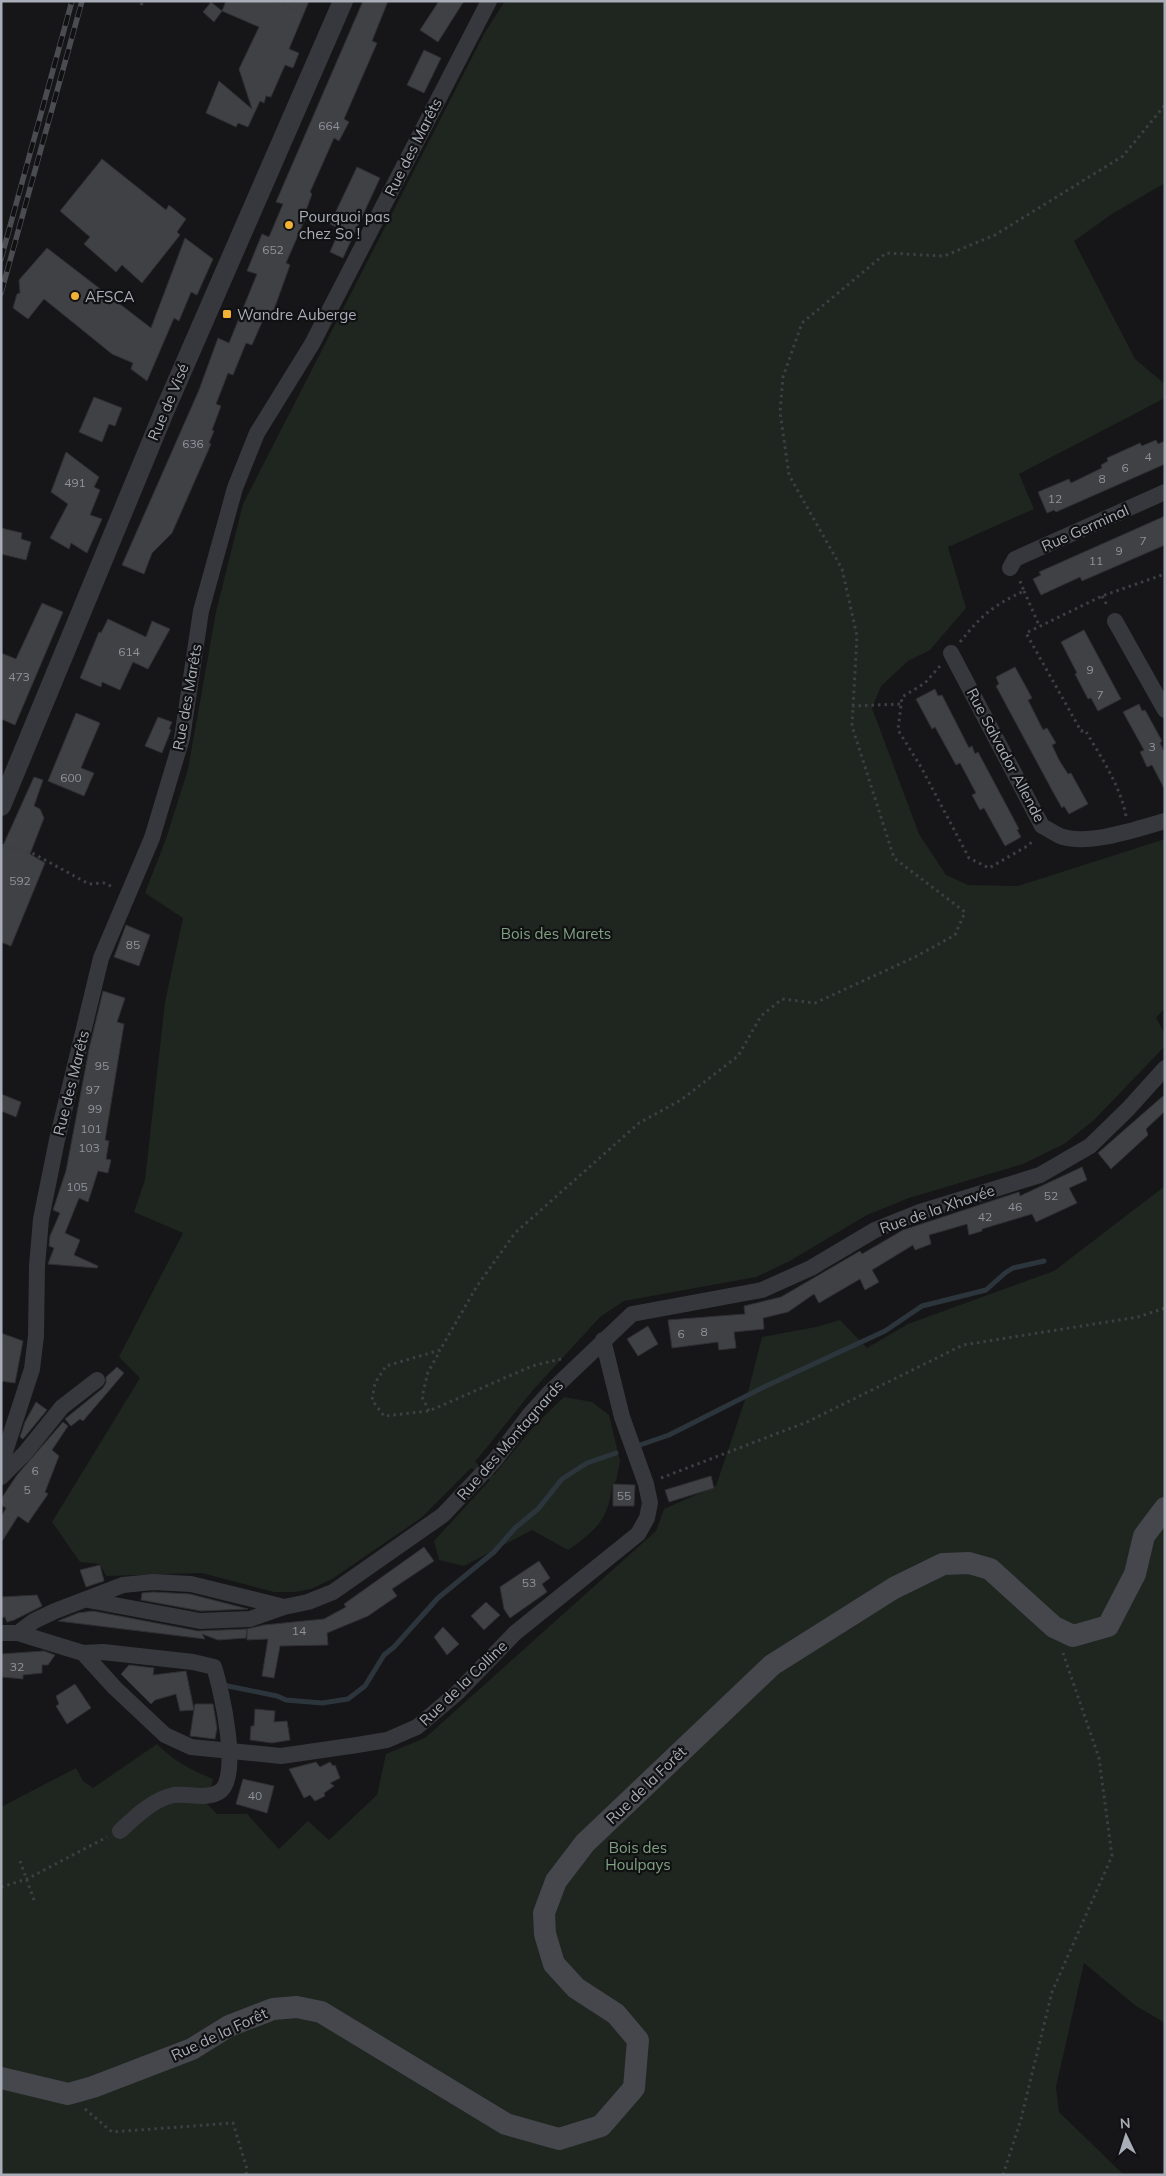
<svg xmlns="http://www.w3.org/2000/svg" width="1166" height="2176" viewBox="0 0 1166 2176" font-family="Mulish,sans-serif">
<rect width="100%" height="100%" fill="#161618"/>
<path fill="#1e261f" d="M505 1H1165V183L1112 214 1074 241 1135 359 1165 384V398L1019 474 1034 509 948 547 966 608 930 650 908 661 881 686 872 708 919 834 946 875 968 885 1018 886 1165 839V1008L1156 1018 1165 1034V1046L1094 1120 1064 1144 1023 1164 909 1198 867 1215 788 1262 756 1277 624 1301 600 1317 533 1390 475 1462 494 1475 535 1425 564 1397 592 1402 609 1415 620 1461 616 1481 612 1484C609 1520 596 1530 568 1550L532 1530 464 1566 439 1560 434 1541 490 1480 471 1468 421 1518 332 1579 311 1589 295 1592H274L202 1573 106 1576 100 1564 80 1562 52 1522 140 1378 119 1357 183 1233 134 1212 145 1180 165 1002 183 918 145 893 166 839 188 769 216 612 243 504 484 34Z
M1165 1186V2023L1136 2006 1084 1963 1056 2087 1059 2112 1124 2175H1V1807L76 1768 83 1781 93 1788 157 1744C174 1761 191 1770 213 1779L207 1804 217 1814H247L279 1849 308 1821 329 1840 377 1795 386 1754 425 1738 656 1531 664 1509 716 1486 749 1388 762 1337 816 1327 840 1320 867 1348 908 1324 1054 1271Z"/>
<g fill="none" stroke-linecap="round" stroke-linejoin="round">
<path stroke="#2c353c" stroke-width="5" d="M640 1445 669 1435 766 1386 885 1331 922 1306 986 1290 1005 1273 1013 1268 1044 1261
M223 1685 277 1696 286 1700 322 1703 348 1699 365 1686 384 1655 394 1647 438 1598 494 1552 515 1528 538 1509 562 1479 587 1463 616 1453"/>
</g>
<path fill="#404145" stroke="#303034" d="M226 1H309L289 49 299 53 293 68 285 65 271 97 266 96 264 103 260 101 248 127 238 123 236 127 206 113 219 81 252 109 239 69 259 27 222 11Z
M363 1H388L372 41 377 43 344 119 349 122 339 141 334 138 310 192 312 194 304 216 306 217 286 263 290 265 272 315 266 313 252 345 246 343 233 375 228 373 216 404 221 406 212 430 214 431 209 443 211 444 172 533 152 553 144 574 122 565 199 390 218 338 229 343 257 274 247 271 262 234 269 237 283 204 276 202Z
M439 1H464L438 42 420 30Z
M211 2 222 11 214 22 203 12Z
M424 50 441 58 424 93 407 85Z
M102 159 166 210 169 205 186 219 177 232 180 235 142 283 122 265 116 272 84 244 90 237 60 211Z
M357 167 380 178 343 258 330 252 340 229 330 224Z
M185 238 213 259 197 295 191 292 179 321 174 318 147 381 131 369 133 363 112 354 44 299 28 319 13 308 17 294 20 293 19 280 47 248 151 328Z
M94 397 122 408 115 426 109 424 102 442 79 432Z
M1156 440 1158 444 1165 441V464L1056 512 1054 510 1047 513 1038 492 1069 479 1071 483 1102 468 1101 465 1108 461 1107 458 1140 443 1142 446Z
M66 452 99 477 94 487 100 490 90 515 102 519 87 553 71 543 69 549 50 538 68 504 51 492Z
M1165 516V545L1082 581 1080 577 1041 595 1033 579 1041 575 1039 572Z
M1 528 22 533 21 539 31 542 26 560 1 554Z
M42 603 63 612 15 725 1 719V653L16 659Z
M108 619 146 637 152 621 170 629 148 669 133 662 120 690 102 682 101 687 80 678 99 632 101 633Z
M1084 630 1121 699 1098 711 1091 698 1088 699 1075 674 1077 673 1061 642Z
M1015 667 1032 698 1028 700 1043 730 1047 728 1056 743 1052 745 1059 760 1068 774 1071 773 1088 804 1069 814 1064 806 1062 808 1053 792 996 686 999 684 996 677Z
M935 689 938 696 942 695 969 748 972 746 975 754 978 752 1019 829 1017 830 1021 837 1005 846 984 808 980 810 972 795 976 793 960 763 956 765 935 727 932 729 916 699Z
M1139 704 1142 711 1145 710 1162 741 1160 743 1165 753V790L1152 765 1147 767 1140 752 1144 750 1123 712Z
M76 713 100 723 81 768 94 773 84 796 48 781Z
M158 717 172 722 169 729 171 730 162 753 145 746Z
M34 777 43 780 34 806 40 809 44 818 30 854 45 863 11 946 1 942V850Z
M126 925 150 935 139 966 114 957Z
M103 991 125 998 117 1022 124 1024 105 1140 109 1141 106 1159 111 1160 108 1173 98 1171 88 1202 79 1198 65 1233 80 1240 74 1255 98 1266 97 1268 48 1264 54 1248 49 1246 50 1236 60 1213 53 1210 66 1171 89 1049Z
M1 1094 21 1102 16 1117 1 1111Z
M1163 1096 1165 1098V1111L1146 1129 1148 1135 1111 1169 1098 1153Z
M1082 1167 1087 1180 1069 1188 1077 1203 1036 1222 1032 1214 982 1229V1231L969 1235 967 1224 929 1235 931 1244 915 1250 913 1245 872 1270 879 1282 865 1290 860 1279 819 1303 814 1294 788 1312 763 1318 764 1329 734 1332 736 1348 719 1350 718 1342 672 1348 668 1320 745 1314 744 1306 781 1297 860 1251 862 1254 903 1230 1019 1192 1020 1196Z
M648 1326 658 1344 638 1356 627 1339Z
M1 1333 23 1341 15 1383 1 1381Z
M117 1367 124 1373 83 1421 80 1419 71 1426 65 1419 103 1388 106 1383V1377Z
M36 1402 47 1410 23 1439 20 1437 25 1422Z
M63 1422 68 1426 52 1450 59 1456 45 1492 48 1494 28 1523 18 1516 1 1543V1517L6 1508 1 1505V1499L17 1475Z
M711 1476 714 1488 669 1502 665 1490Z
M613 1484 635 1485 634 1506H613Z
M424 1547 434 1561 392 1589 397 1596 368 1616 327 1633 328 1645 280 1646 274 1678 262 1676 268 1639 247 1640V1629L264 1625 324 1619 346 1607 344 1604Z
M539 1561 550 1578 542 1584 547 1592 510 1618 504 1609 500 1587Z
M100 1565 104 1581 86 1587 80 1570Z
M153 1592 190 1594 248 1609 201 1611 141 1600 142 1593Z
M37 1595 42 1606 14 1620 7 1622 5 1617 1 1618V1597Z
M486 1602 500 1615 484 1630 471 1616Z
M93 1611 198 1631 247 1629 246 1638 218 1640 202 1634 205 1639 58 1621 78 1613Z
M443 1627 459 1644 447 1655 434 1637Z
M44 1651 55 1655 48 1665H42V1673L23 1675V1679L2 1677 1 1654Z
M129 1665 154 1668 153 1675 186 1671 194 1710 195 1704H213L217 1728 215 1739 190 1736 194 1710 180 1711 176 1694 155 1700 151 1704 121 1674Z
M75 1684 91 1708 67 1724 56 1706 59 1704 56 1696Z
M255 1709 275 1711 274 1722 287 1721 290 1740 272 1743 250 1740 251 1726H254Z
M316 1762 320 1767 330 1762 333 1766 335 1765 340 1778 330 1783 334 1786 324 1793 325 1796 315 1801 310 1795 304 1798 289 1769Z
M243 1779 274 1786 267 1813 236 1804Z"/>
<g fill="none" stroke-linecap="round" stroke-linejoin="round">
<path stroke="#3d3f44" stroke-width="3" stroke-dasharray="2.5 4" stroke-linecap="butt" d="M277 1 303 14
M141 5 143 1
M1024 591 1039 625
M1102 596 1108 607
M960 642C982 615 992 606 1024 591L1020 581
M940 666 925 683 902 697 898 730 921 767 969 858 989 868 1029 845 1034 839
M852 706 901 704
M1126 816C1120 785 1101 757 1085 730L1081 731 1026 633 1102 596 1165 574
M1 845 34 854 89 884 104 883 113 887
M561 1359 532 1366 429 1411 384 1416 372 1400 375 1383 386 1366 440 1350 477 1286 515 1233 639 1123 681 1100 738 1056 761 1016 782 999 815 1003 915 957 955 935 965 912 894 858 852 726 857 636 842 569 789 475 780 412 783 377 802 323 886 253 944 256 995 235 1123 156 1165 105
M429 1411 422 1397 428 1372 440 1351
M661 1478 807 1422 963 1345 1138 1317 1165 1308
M20 1861 34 1900
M1 1887 27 1879 107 1837
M85 2109 112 2132 233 2123 247 2169 246 2175
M1003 2175 1021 2119 1052 1992 1112 1856 1099 1758 1063 1653"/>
<path stroke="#37383d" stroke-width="16" d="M1010 568 1015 559 1165 492
M1115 621 1165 710
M951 653 1042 826C1049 829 1056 835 1063 837 1091 845 1137 829 1165 821
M1 1464 32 1369 36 1336 37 1266 41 1219 57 1140 101 958 152 838 182 738 201 611 235 488 257 433 312 344 489 1
M1 1477 25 1453 62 1407 97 1380
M88 1600 200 1621 250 1619 284 1607
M1 1633H18L83 1653 115 1688 165 1735 191 1747 281 1756 357 1745 387 1740 417 1727 457 1693 515 1633 638 1534 647 1518 650 1503 646 1484 622 1417 603 1340
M18 1633 34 1621 55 1611 123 1585 153 1582 191 1584 284 1607 308 1602 333 1592 443 1515 495 1460 530 1414 549 1393 632 1314 762 1290 811 1268 875 1230 920 1212 1040 1175 1090 1146 1128 1109 1165 1068
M83 1653 103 1652 193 1662 214 1667C221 1688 242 1779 219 1792 206 1800 188 1793 174 1795 153 1799 135 1817 120 1831"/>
<path stroke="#37383d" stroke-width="20" d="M1 806 164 412 343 1"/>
<path stroke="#45474d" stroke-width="22" d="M1 2078 68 2094 93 2087 192 2049 229 2026 273 2009 297 2007 321 2012 506 2124 559 2139 601 2126 634 2088 638 2040 616 2014 576 1988 554 1964 545 1934 544 1913 556 1881 585 1843 772 1665 894 1588 943 1564 969 1563 990 1569 1054 1627 1073 1636 1108 1626 1135 1574 1144 1536 1165 1508"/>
<defs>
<path id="rail" d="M1 259 72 1
M1 293 82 1"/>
</defs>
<use href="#rail" stroke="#4a4c52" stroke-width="5.5"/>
<use href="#rail" stroke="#111113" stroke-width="4" stroke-dasharray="11" stroke-linecap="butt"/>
</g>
<g fill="#f2b134" stroke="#111113" stroke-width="2">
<circle cx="289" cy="225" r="5"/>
<circle cx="75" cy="296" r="5"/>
<rect x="222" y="309" width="10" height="10" rx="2.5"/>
</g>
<g text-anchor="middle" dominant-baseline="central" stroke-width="4.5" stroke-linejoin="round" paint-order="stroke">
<g font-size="12" fill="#8e929b">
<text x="329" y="125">664</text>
<text x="273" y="249">652</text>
<text x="193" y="443">636</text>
<text x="1148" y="456">4</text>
<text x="1125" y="467">6</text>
<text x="1102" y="478">8</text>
<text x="75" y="482">491</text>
<text x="1055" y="498">12</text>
<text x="1143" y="540">7</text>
<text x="1119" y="550">9</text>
<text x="1096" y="560">11</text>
<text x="129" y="651">614</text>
<text x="1090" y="669">9</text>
<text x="19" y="676">473</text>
<text x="1100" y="694">7</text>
<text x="1152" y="746">3</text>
<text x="71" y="777">600</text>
<text x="20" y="880">592</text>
<text x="133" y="944">85</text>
<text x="102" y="1065">95</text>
<text x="93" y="1089">97</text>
<text x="95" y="1108">99</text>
<text x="91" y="1128">101</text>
<text x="89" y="1147">103</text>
<text x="77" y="1186">105</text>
<text x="1051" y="1195">52</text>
<text x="1015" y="1206">46</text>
<text x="985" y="1216">42</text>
<text x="704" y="1331">8</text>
<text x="681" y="1333">6</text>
<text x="35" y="1470">6</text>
<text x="27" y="1489">5</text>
<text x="624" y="1495">55</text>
<text x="529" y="1582">53</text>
<text x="299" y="1630">14</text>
<text x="17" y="1666">32</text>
<text x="255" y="1795">40</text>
</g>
<g font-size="15" fill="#a8adb8" stroke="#111113">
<text transform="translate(413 147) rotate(-63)">Rue des Marêts</text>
<text transform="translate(168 402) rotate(-67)">Rue de Visé</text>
<text transform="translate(1085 528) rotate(-24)">Rue Germinal</text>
<text transform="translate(187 697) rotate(-80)">Rue des Marêts</text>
<text transform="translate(1006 755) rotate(62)">Rue Salvador Allende</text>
<text transform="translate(71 1083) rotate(-76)">Rue des Marêts</text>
<text transform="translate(937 1209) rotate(-19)">Rue de la Xhavée</text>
<text transform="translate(510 1440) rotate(-49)">Rue des Montagnards</text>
<text transform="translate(463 1683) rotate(-44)">Rue de la Colline</text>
<text transform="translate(646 1785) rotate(-44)">Rue de la Forêt</text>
<text transform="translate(219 2034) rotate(-25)">Rue de la Forêt</text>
</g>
<g font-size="15" fill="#a8adb8" stroke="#111113" text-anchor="start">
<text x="299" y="216">Pourquoi pas<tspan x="299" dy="17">chez So !</tspan></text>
<text x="85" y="296">AFSCA</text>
<text x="237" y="314">Wandre Auberge</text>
</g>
<g font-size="15" fill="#7fa381" stroke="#111113">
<text x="556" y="933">Bois des Marets</text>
<text x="638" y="1847">Bois des<tspan x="638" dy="17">Houlpays</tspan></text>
</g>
</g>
<rect width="1166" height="2176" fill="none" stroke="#a8adb8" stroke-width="5"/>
<g transform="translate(1126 2136) rotate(356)" stroke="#111113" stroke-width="4" paint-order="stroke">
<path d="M0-4L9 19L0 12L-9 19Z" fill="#a8adb8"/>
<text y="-8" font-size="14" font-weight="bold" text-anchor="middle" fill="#a8adb8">N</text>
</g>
</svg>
